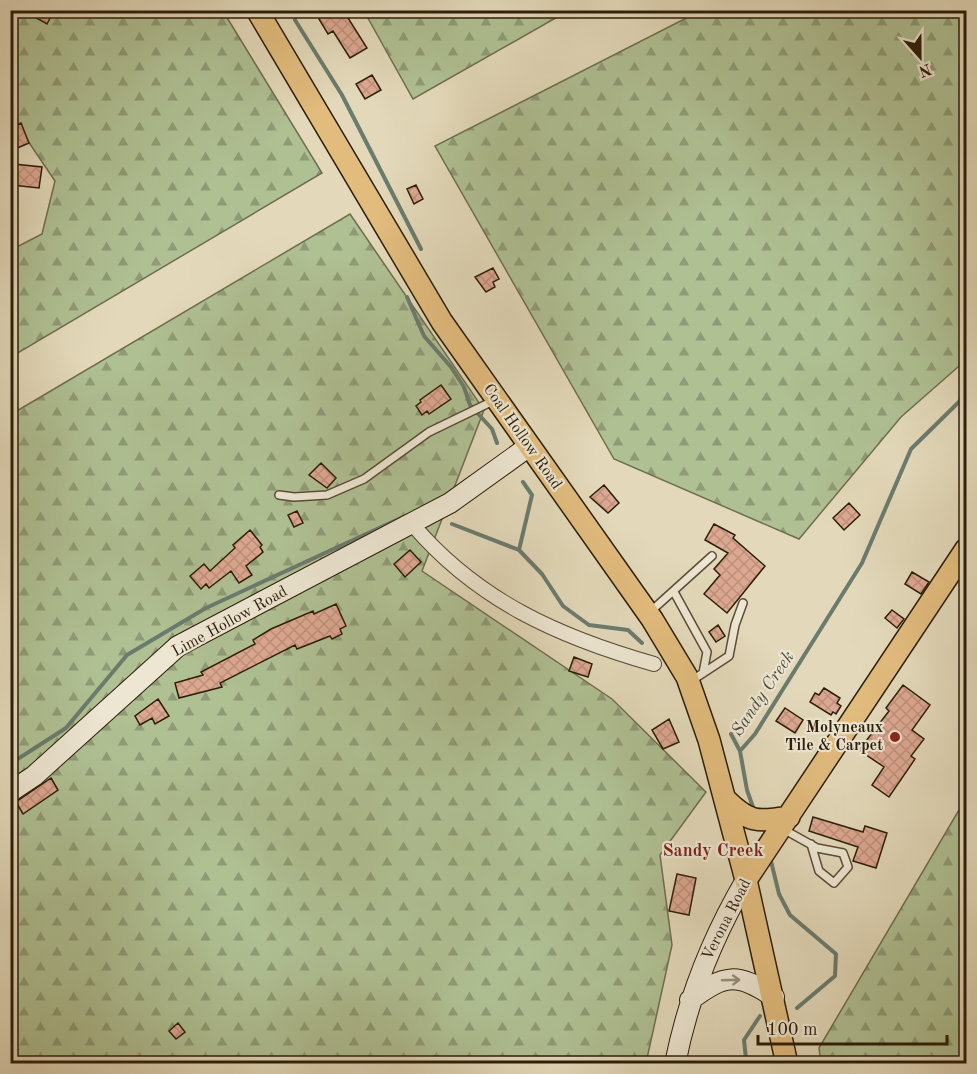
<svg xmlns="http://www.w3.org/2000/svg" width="977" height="1074" viewBox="0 0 977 1074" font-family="'Old Standard TT',serif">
<defs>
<pattern id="forest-firs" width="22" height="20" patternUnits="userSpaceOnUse" patternTransform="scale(1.5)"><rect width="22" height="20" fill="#afc093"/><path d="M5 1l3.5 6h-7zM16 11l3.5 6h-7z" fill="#8f9b76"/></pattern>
<pattern id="building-cross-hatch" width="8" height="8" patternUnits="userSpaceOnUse" patternTransform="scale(1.5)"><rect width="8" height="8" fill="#dda891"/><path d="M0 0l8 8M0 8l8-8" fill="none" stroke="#be907c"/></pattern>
</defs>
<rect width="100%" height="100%" fill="#e3d9ba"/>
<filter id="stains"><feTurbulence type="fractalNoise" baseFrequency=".00333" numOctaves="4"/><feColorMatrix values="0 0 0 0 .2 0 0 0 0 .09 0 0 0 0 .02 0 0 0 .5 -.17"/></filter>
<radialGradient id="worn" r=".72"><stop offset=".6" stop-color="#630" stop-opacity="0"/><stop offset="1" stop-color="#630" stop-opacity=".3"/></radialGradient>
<path fill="url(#forest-firs)" stroke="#6e6e4e" stroke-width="1.5" d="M702 10 966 11V360L901 417 799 539 614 459 435 146Z
M10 11H223L322 173 11 357V250L42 234 55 181 11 116Z
M364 11H568L413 99Z
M350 214 484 410 422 571 612 699 706 792 660 855 672 945 646 1063H11L10 415Z
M966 798V1063H821L819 1048Z"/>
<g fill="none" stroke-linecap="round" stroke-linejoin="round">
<path stroke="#6b7b6e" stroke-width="4" d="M294 10 295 20 342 95 421 249
M407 297 424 336 451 367 464 387 470 405 492 429 497 443
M452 524 519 550 542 574 563 606 589 625 628 630 642 643
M519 550 532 495 523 482
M731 734 740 751
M10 764 66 728 127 655 206 608 403 517
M754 810 747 790 740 751 755 734 862 563 911 449 966 395
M770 857 779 894 790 915 836 954 835 976 797 1008
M749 1064 746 1059 744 1040 760 1016"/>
</g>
<path fill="url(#building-cross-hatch)" stroke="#2c1d09" stroke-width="1.5" d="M22 10H54L47 24Z
M327 10H343L367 48 350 58 333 31 328 34 319 19Z
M372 75 381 90 365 99 356 84Z
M21 123 29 143 10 151V128Z
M14 164 42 167 39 188 12 185Z
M416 185 423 199 414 204 407 189Z
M493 268 499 279 493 282 495 287 486 292 475 277Z
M441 385 451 399 429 414 427 411 422 415 416 406 421 402 420 400Z
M321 463 336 478 327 488 309 475Z
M604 485 619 503 608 513 590 497Z
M849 503 860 515 844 530 833 518Z
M297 511 303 523 294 527 288 515Z
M714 524 735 535 733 538 765 566 727 613 704 594 720 575 714 569 728 553 705 540Z
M250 530 262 545 260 547 263 552 246 566 252 575 239 583 231 571 209 588 206 584 201 589 190 576 204 564 210 571 235 548 233 545Z
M410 550 421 562 405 577 394 564Z
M912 572 929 582 921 594 905 584Z
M336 604 346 626 340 629 342 634 332 639 330 636 297 649 295 645 220 683 222 687 179 698 175 683 203 675 201 672 255 644 253 640 271 629 313 611 314 614Z
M892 610 904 619 897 628 885 618Z
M718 625 725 636 716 642 709 632Z
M574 657 592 664 588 677 569 671Z
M903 685 930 705 912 730 924 739 911 756 915 759 889 797 872 785 884 767 859 750 889 711 886 708Z
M824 688 840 698 837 703 841 706 836 714 833 712 831 715 810 702 815 693 819 695Z
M158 699 169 716 155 724 152 718 140 725 135 716Z
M785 708 803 720 795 733 776 721Z
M669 719 679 742 663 749 652 730Z
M51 778 58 790 23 814 16 802Z
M813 817 863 832 865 826 887 833 876 868 853 861 858 847 809 831Z
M677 874 696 878 689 915 669 911Z
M178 1023 185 1032 176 1039 169 1031Z"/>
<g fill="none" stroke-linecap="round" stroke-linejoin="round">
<defs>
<path id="lane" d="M279 495 294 497 327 495 364 479 429 432 493 401
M674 592 707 652 703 673
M650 612 712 556
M691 681 729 656 735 625 743 603
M783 829 817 848 843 853 848 867 834 883 819 871 811 844"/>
<path id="street" d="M413 525C478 601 559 637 654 664"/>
<path id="secondary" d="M10 792 34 776 178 646 450 503 528 447
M690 1000C725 974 737 972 774 997
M675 1064C688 998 712 938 746 880"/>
<path id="primary" d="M257 10 442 322 652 619 687 677 709 740 746 880 787 1064
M725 799C749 823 757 822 789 817
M746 880 966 549"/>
</defs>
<use href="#lane" stroke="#5a4c35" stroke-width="10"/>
<use href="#street" stroke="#5a4c35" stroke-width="16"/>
<use href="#secondary" stroke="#2c1d09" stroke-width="22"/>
<use href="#primary" stroke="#2c1d09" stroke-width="24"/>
<use href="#lane" stroke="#ede6d2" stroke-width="7"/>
<use href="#street" stroke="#ede6d2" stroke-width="14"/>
<use href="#secondary" stroke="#ede6d2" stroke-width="20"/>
<use href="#primary" stroke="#e2bc7d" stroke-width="21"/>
</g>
<defs><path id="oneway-shaft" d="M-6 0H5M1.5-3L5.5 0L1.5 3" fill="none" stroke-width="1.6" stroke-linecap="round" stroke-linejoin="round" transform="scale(1.5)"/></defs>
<use stroke="#968c78" href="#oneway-shaft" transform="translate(731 980) rotate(-2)"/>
<circle fill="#8f2418" stroke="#ede6d2" stroke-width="2" cx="895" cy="737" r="6"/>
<g text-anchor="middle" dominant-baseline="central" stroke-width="4.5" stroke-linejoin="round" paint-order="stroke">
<g font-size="16" fill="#2c1d09" stroke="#ede6d2">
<text transform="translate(522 437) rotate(55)">Coal Hollow Road</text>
<text transform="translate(230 622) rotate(-29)">Lime Hollow Road</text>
<text transform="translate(727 920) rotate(-63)">Verona Road</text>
</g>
<g font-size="16" font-weight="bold" fill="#2c1d09" stroke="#ede6d2" text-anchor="end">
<text x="883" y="728">Molyneaux<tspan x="883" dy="18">Tile &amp; Carpet</tspan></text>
</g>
<g font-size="18" font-style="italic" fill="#4c4c3b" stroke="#ede6d2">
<text transform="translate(763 694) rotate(-56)">Sandy Creek</text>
</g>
<g font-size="18" font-weight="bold" fill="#7a1f14" stroke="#ede6d2">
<text x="713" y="851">Sandy Creek</text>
</g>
</g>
<rect width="977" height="1074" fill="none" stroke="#e3d9ba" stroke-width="36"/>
<rect x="12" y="12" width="953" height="1050" fill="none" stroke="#2c1d09" stroke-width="3"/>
<rect x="18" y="18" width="941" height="1038" fill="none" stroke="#2c1d09" stroke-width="1.5"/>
<g transform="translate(920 57) rotate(159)" stroke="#ede6d2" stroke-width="4.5" paint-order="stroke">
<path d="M0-4.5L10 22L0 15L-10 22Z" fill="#2c1d09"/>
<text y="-9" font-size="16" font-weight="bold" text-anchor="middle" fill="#2c1d09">N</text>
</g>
<path d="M758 1035v9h189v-9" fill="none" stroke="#2c1d09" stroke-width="3"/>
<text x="767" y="1035" font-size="18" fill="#2c1d09" stroke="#ede6d2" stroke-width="4.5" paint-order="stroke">100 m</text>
<rect width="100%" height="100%" filter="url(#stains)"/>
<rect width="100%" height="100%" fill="url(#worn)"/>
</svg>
